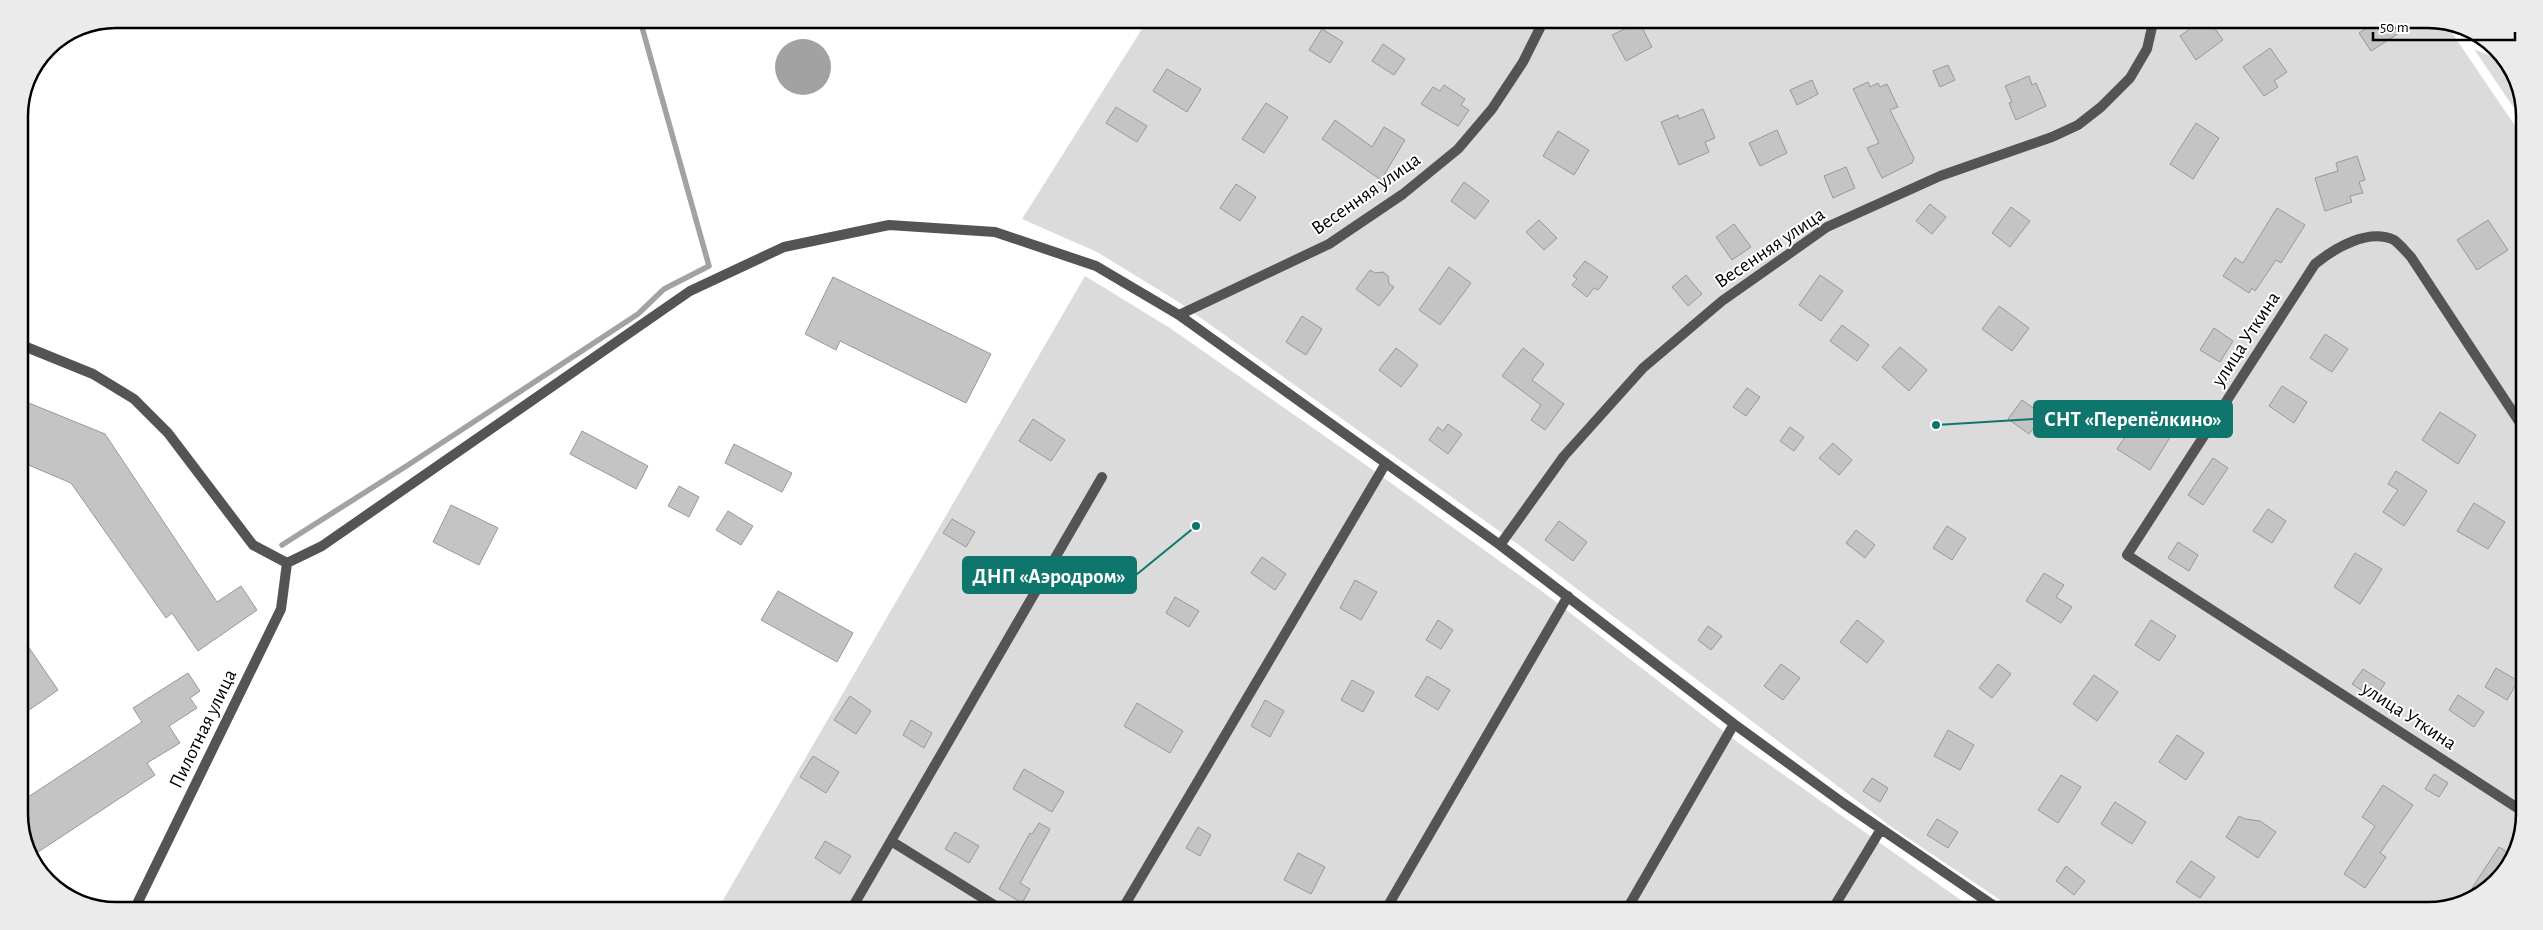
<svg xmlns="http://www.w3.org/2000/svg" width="2543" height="930" viewBox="0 0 2543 930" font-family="'Alegreya Sans',sans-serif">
<rect width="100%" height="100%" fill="#fff"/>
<path fill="#dbdbdb" d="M1147 21 2446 24 2524 139 2519 846 2482 895 2428 911 2015 910 1893 828 1523 548 1177 301 1097 252 1022 219Z
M2474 49 2507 63 2524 108V123Z
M1085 276 1170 328 1356 458 1547 595 1740 744 1975 910 719 907Z"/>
<path fill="#a2a2a2" d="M775 67a28 28 0 1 1 56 0a28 28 0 1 1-56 0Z"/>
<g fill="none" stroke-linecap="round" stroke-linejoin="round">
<path stroke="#a2a2a2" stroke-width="5.5" d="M282 545 408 465 638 314 664 289 709 266 640 20"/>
</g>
<path fill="#c4c4c4" stroke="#989898" d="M1639 22 1652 47 1626 61 1612 35Z
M2198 23H2211L2223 40 2196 60 2180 36Z
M2373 24H2413L2371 51 2359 33Z
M1322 29 1343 42 1330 63 1309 50Z
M1383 44 1405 59 1394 75 1372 61Z
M2270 48 2287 72 2274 81 2278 87 2264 96 2243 67Z
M1948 65 1955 80 1940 87 1933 71Z
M1167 69 1201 89 1187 112 1153 91Z
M2029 76 2032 85 2036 83 2046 106 2016 120 2009 103 2012 102 2005 86Z
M1812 80 1818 94 1797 105 1790 90Z
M1868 82 1870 87 1878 83 1880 87 1887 84 1898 107 1890 110 1914 158 1912 163 1882 178 1867 148 1879 143 1853 89Z
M1444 85 1465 99 1461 105 1469 110 1458 126 1421 104 1433 87 1440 91Z
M1266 103 1288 117 1264 153 1242 139Z
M1116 107 1147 126 1137 142 1106 123Z
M1703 109 1715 138 1705 142 1709 152 1679 165 1661 122 1678 115 1679 119Z
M1335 120 1372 147 1384 127 1405 140 1381 180 1322 139Z
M2196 123 2219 138 2193 179 2170 164Z
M1777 130 1787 153 1760 166 1749 143Z
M1558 131 1589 150 1574 175 1543 156Z
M2357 156 2365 180 2359 182 2363 193 2350 196 2352 202 2325 211 2315 178 2338 171 2336 163Z
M1846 167 1855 188 1833 198 1824 176Z
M1464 182 1489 201 1475 219 1451 201Z
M1236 184 1256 197 1240 221 1220 208Z
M1930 204 1946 217 1932 234 1916 221Z
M2011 207 2030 221 2010 247 1992 233Z
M2277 208 2305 225 2281 263 2276 260 2255 291 2252 288 2249 293 2223 276 2235 258 2243 263Z
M1539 220 1557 238 1544 250 1526 232Z
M2488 220 2508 250 2477 270 2457 240Z
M1734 224 1751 247 1732 260 1716 237Z
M1585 261 1608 277 1598 290 1594 288 1587 297 1572 285 1577 279 1573 276Z
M1449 267 1471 283 1440 325 1419 310Z
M1370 270 1375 273 1383 272 1388 276 1389 284 1394 287 1379 306 1356 289Z
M1686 275 1702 294 1688 306 1672 287Z
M1820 275 1843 291 1821 321 1799 305Z
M833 277 991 354 966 403 840 341 836 350 805 334Z
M1999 306 2029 328 2012 351 1982 329Z
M1302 316 1322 329 1306 355 1286 342Z
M1842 325 1869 345 1857 361 1830 341Z
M2214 328 2233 341 2220 362 2200 350Z
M2325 334 2348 349 2332 372 2310 358Z
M1900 347 1927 370 1909 391 1882 367Z
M1396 348 1418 365 1401 387 1379 370Z
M1523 348 1544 364 1532 380 1564 404 1545 430 1531 420 1541 405 1502 376Z
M2282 386 2307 402 2294 423 2269 406Z
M1747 388 1760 397 1746 416 1733 407Z
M19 399 105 434 217 602 241 586 257 610 198 651 172 613 166 618 71 483 19 461Z
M2022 400 2043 415 2029 434 2008 419Z
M2440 412 2476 435 2458 464 2422 440Z
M2140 414 2172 434 2150 470 2117 449Z
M1033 419 1065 440 1051 461 1019 441Z
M1448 424 1462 434 1448 454 1429 440 1438 427 1443 431Z
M1790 427 1804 437 1794 451 1780 441Z
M582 431 648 466 636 489 570 454Z
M1833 443 1852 460 1839 475 1819 458Z
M734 444 792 473 782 492 725 463Z
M2213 458 2228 468 2203 505 2188 495Z
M2396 471 2427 491 2404 526 2383 512 2398 490 2388 484Z
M679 486 699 497 689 517 668 506Z
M2474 503 2505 522 2488 549 2457 531Z
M451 505 498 528 479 565 433 542Z
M2268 509 2286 521 2272 543 2253 531Z
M728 511 753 526 741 545 716 530Z
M952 519 975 532 966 547 943 533Z
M1559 521 1587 542 1573 561 1545 540Z
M1947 526 1966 538 1952 560 1933 548Z
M1856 530 1875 545 1865 558 1846 543Z
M2178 542 2198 555 2189 571 2168 558Z
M2355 553 2382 569 2360 604 2334 587Z
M1262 557 1286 574 1275 590 1251 573Z
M2044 573 2064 585 2056 597 2072 607 2061 623 2026 601Z
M1355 580 1377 592 1361 620 1340 608Z
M778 591 853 633 837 662 761 620Z
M1175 597 1199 611 1189 627 1166 613Z
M1438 620 1453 630 1441 649 1426 640Z
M1857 620 1884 641 1867 663 1840 642Z
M2151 620 2176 636 2159 661 2135 645Z
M1708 626 1722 636 1711 650 1698 640Z
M19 633 58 690 19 717Z
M1781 664 1800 678 1783 700 1764 686Z
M1998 664 2011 674 1992 698 1979 688Z
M2496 668 2518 681 2507 700 2485 687Z
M2363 669 2385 683 2375 699 2352 684Z
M188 673 200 691 190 698 197 708 169 726 180 743 147 763 155 775 32 856 19 822V803L142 722 133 708Z
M2094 675 2118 692 2097 721 2073 704Z
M1427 676 1450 690 1438 710 1415 696Z
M1352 680 1374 692 1363 712 1341 700Z
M2458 695 2484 712 2474 727 2449 710Z
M850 696 871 711 856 734 834 720Z
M1265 700 1284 711 1270 737 1251 726Z
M1137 703 1183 731 1170 753 1124 726Z
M911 720 932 733 924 748 903 735Z
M1948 730 1974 745 1960 770 1934 756Z
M2177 735 2204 753 2186 780 2159 762Z
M813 756 839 772 826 793 800 777Z
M1024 769 1064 792 1052 812 1013 789Z
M2434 774 2448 783 2439 797 2425 789Z
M2061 775 2081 787 2058 823 2038 810Z
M1872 778 1888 788 1880 802 1863 791Z
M2383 785 2413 805 2380 853 2386 857 2365 888 2344 874 2375 826 2362 817Z
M2115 802 2146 822 2132 844 2101 824Z
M2239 816 2245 819 2260 821 2276 832 2258 858 2226 837Z
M1937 819 1958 832 1948 848 1927 835Z
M1039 823 1050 829 1020 883 1030 889 1022 903 999 889 1030 833 1032 834Z
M1198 827 1211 835 1200 856 1186 848Z
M955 832 979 846 969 863 945 849Z
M825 841 851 856 840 874 815 858Z
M2499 847 2512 855 2482 895 2472 888Z
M1298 853 1325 867 1311 894 1284 880Z
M2191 861 2215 877 2200 898 2176 882Z
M2066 866 2085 881 2074 895 2056 881Z"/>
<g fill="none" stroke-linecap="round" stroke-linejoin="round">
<path stroke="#545454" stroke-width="10" d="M1179 315 1329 244 1403 194 1458 149 1492 109 1523 62 1543 22
M19 344 93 374 134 399 168 433 253 545 287 563
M1500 545 1564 456 1643 368 1722 301 1827 227 1940 176 2052 137 2078 125 2101 107 2130 78 2147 49 2153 23
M287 563 322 546 690 291 784 247 889 225 995 232 1096 266 1179 315 1500 545 1734 724 1843 803 2000 910
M2519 809 2127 555 2315 264C2335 248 2368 228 2394 240 2400 244 2406 252 2411 257L2522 426
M891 841 999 908
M136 906 281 609 287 563
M852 908 1102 477
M1123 908 1386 463
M1386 909 1568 596
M1627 909 1734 724
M1832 910 1881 829"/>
</g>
<g text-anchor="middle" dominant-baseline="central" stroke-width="4" stroke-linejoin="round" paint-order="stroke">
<g font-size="20" fill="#000" stroke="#fff">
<text transform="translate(1366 194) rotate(-35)">Весенняя улица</text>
<text transform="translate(1770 248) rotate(-34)">Весенняя улица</text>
<text transform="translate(2246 339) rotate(-57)">улица Уткина</text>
<text transform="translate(2409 716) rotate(33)">улица Уткина</text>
<text transform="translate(203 729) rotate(-64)">Пилотная улица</text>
</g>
</g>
<path d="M0 0H2543V930H0ZM116 28H2428A88 88 0 0 1 2516 116V814A88 88 0 0 1 2428 902H116A88 88 0 0 1 28 814V116A88 88 0 0 1 116 28Z" fill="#ebebeb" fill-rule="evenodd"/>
<path fill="none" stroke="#000" stroke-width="2.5" d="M116 28H2428A88 88 0 0 1 2516 116V814A88 88 0 0 1 2428 902H116A88 88 0 0 1 28 814V116A88 88 0 0 1 116 28Z"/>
<path fill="none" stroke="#0f766e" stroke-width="2" d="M1936 425L2034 419M1196 526L1136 575"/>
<g fill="#0f766e" stroke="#fff" stroke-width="2">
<circle cx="1936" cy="425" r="5"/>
<circle cx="1196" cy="526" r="5"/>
</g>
<g fill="#0f766e" stroke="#0f766e" stroke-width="2">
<rect x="2034" y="401" width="198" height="36" rx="5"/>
<rect x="963" y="557" width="173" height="36" rx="5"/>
</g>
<g font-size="21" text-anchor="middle" font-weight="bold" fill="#fff">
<text x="2133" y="426">СНТ «Перепёлкино»</text>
<text x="1049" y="583">ДНП «Аэродром»</text>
</g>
<path d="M2373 32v8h142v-8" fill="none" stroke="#000000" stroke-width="2.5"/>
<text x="2380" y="32" font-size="15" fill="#000000" stroke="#ffffff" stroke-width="4" paint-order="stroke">50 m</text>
</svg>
